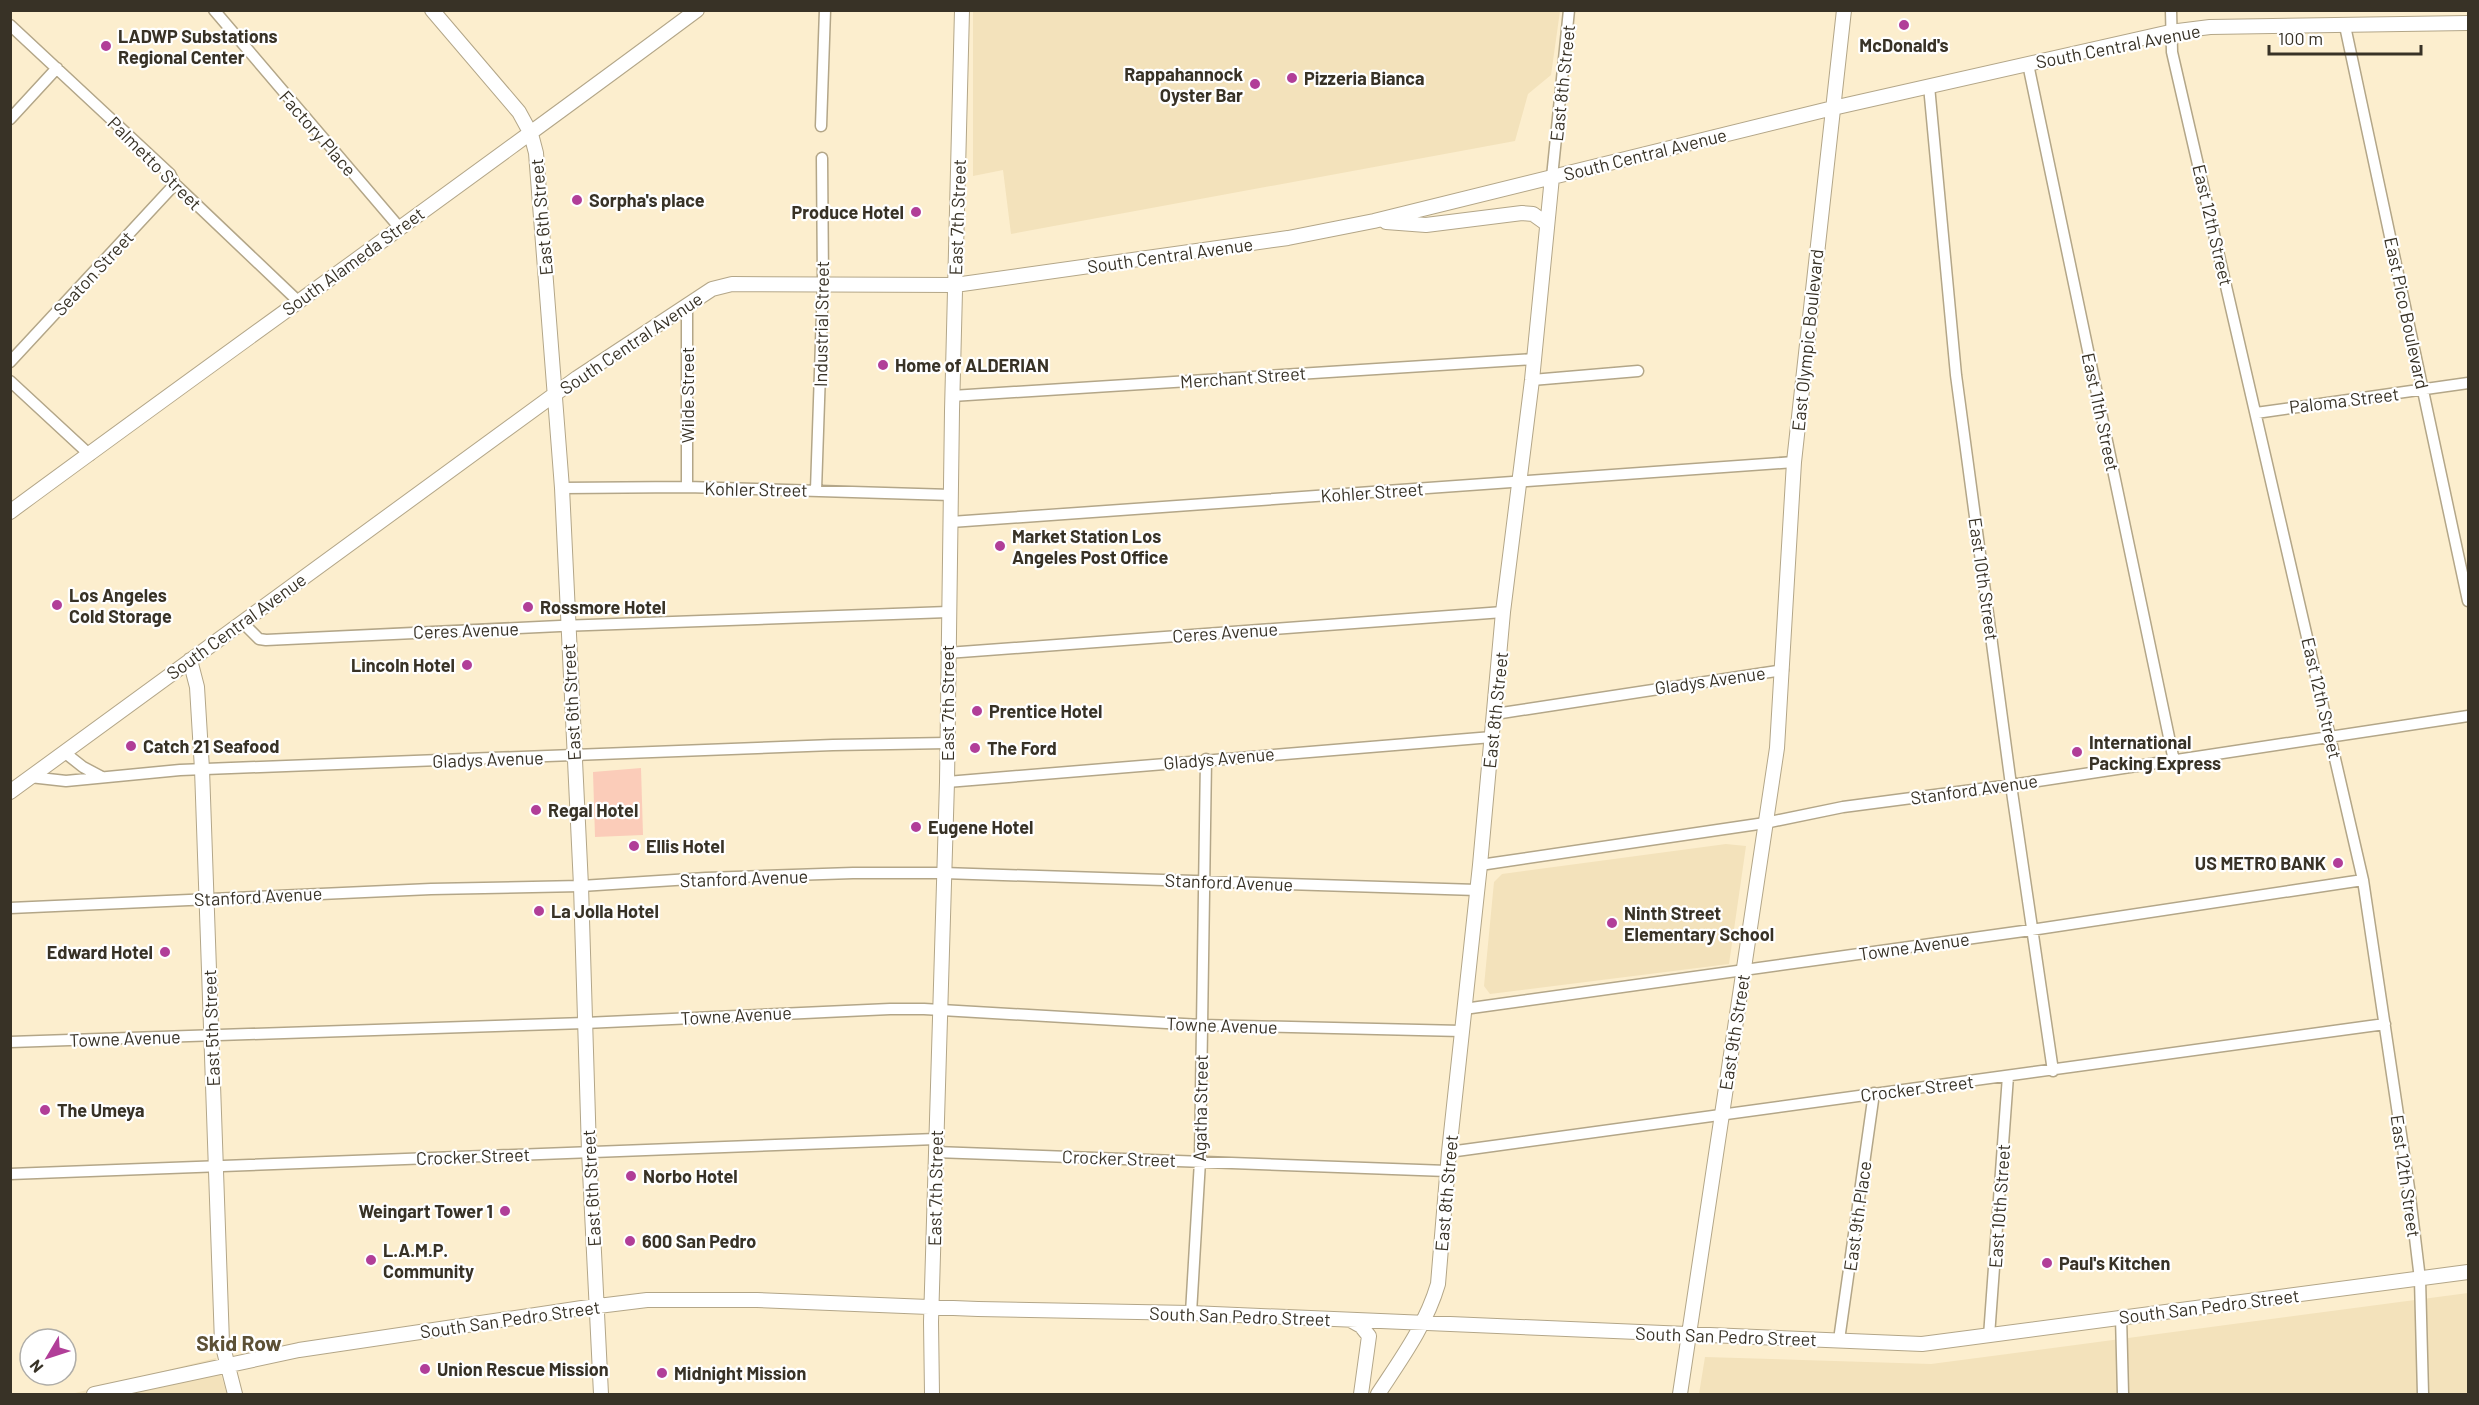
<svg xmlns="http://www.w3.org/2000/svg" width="2479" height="1405" viewBox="0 0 2479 1405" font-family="Barlow,sans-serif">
<rect width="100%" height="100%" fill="#fceece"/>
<path fill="#f3e2bb" d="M973 11V10L1560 11 1551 75 1528 94 1515 141 1011 234 1003 170 973 176Z
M1726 844 1746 846 1729 964 1490 994 1484 986 1494 882 1502 874Z
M2468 1293V1394H1699L1705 1357 1931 1364Z
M216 1358 227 1394H71Z"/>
<path fill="#fbccb9" d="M641 768 643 835 595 837 593 772Z"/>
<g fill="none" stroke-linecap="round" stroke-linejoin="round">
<defs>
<path id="minor" d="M214 10 399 227
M2171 10 2172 52 2363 880 2409 1188 2420 1279 2423 1394
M10 25 170 174 175 184 298 301
M2345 26 2468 601
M2028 64 2174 761
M1929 86 1956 375 2011 785 2053 1071
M10 119 57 68
M821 126 825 10
M1552 177 1569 10
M687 304V487
M10 362 175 184
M1532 380 1638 371
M10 381 90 455
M952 396 1534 359
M2256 413 2468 383
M562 488 687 487 951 495
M816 490 823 283 822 158
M951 522 1794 462
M242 622 259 639 266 640 560 626 948 612
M947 653 1503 612
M1495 714 1783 670
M64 752 83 767 100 776
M30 777 66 781 180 770 833 745 947 743
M947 782 1492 737
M1480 865 1765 823 1843 807 2011 785 2468 716
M10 908 431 889 581 886 706 878 853 873H943L1477 890
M1464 1009 2031 930 2363 880
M10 1042 585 1023 890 1009H924L1201 1025 1462 1031
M935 1152 1447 1171
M1449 1152 2385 1024
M10 1174 936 1139
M1191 1313 1200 1161 1206 759
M2121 1316 2123 1394
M1989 1336 2008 1076
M1839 1340 1874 1093"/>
<path id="major" d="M432 10 519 112 531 134 536 153 562 488 581 886 589 1151 601 1394
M1386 222 1426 225 1522 213 1533 214 1547 224
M10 512C238 344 469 180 697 10
M190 660 197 687 202 769 222 1343 235 1394
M10 792 577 378 712 289 732 284 955 285 1288 238 1374 221 1833 108 2170 32 2210 27 2468 23
M1352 1321 1361 1326 1369 1336 1361 1394
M94 1394 299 1350 582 1308 647 1300H757L978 1309 1191 1313 1922 1344 2468 1272
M932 1394 931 1322 947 782 952 411 962 10
M1378 1394C1401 1359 1426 1325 1438 1284L1449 1152 1480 865 1503 612 1532 380 1552 177
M1680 1394 1777 748 1794 462 1844 10"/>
</defs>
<use href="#minor" stroke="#b3a688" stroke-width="13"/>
<use href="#major" stroke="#b3a688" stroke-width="16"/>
<use href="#minor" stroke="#fff" stroke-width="10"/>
<use href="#major" stroke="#fff" stroke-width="14"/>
</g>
<g fill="#b13e98" stroke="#fff" stroke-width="2">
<circle cx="1904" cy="25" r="6"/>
<circle cx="106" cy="46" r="6"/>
<circle cx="1292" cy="78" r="6"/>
<circle cx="1255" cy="84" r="6"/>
<circle cx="577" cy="200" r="6"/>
<circle cx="916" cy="212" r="6"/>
<circle cx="883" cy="365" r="6"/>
<circle cx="1000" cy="546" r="6"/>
<circle cx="57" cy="605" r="6"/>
<circle cx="528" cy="607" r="6"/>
<circle cx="467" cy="665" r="6"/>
<circle cx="977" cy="711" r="6"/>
<circle cx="131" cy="746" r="6"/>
<circle cx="975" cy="748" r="6"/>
<circle cx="2077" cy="752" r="6"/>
<circle cx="536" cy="810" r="6"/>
<circle cx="916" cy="827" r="6"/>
<circle cx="634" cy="846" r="6"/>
<circle cx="2338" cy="863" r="6"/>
<circle cx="539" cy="911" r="6"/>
<circle cx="1612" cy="923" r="6"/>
<circle cx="165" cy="952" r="6"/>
<circle cx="45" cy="1110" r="6"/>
<circle cx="631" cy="1176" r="6"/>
<circle cx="505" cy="1211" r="6"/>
<circle cx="630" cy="1241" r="6"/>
<circle cx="371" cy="1260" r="6"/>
<circle cx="2047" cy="1263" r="6"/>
<circle cx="425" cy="1369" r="6"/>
<circle cx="662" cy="1373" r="6"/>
</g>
<g text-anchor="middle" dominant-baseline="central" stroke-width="4.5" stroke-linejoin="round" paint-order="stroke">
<g font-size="18" font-weight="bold" fill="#383226" stroke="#fff" text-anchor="start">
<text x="118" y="36">LADWP Substations<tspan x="118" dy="21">Regional Center</tspan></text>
<text x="1904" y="45" text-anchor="middle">McDonald's</text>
<text x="1243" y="74" text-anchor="end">Rappahannock<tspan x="1243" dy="21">Oyster Bar</tspan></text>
<text x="1304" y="78">Pizzeria Bianca</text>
<text x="589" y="200">Sorpha's place</text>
<text x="904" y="212" text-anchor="end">Produce Hotel</text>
<text x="895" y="365">Home of ALDERIAN</text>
<text x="1012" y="536">Market Station Los<tspan x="1012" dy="21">Angeles Post Office</tspan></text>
<text x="69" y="595">Los Angeles<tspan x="69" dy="21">Cold Storage</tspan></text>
<text x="540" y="607">Rossmore Hotel</text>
<text x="455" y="665" text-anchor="end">Lincoln Hotel</text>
<text x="989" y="711">Prentice Hotel</text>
<text x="2089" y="742">International<tspan x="2089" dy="21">Packing Express</tspan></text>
<text x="143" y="746">Catch 21 Seafood</text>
<text x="987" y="748">The Ford</text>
<text x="548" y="810">Regal Hotel</text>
<text x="928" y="827">Eugene Hotel</text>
<text x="646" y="846">Ellis Hotel</text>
<text x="2326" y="863" text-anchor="end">US METRO BANK</text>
<text x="551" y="911">La Jolla Hotel</text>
<text x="1624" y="913">Ninth Street<tspan x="1624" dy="21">Elementary School</tspan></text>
<text x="153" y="952" text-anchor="end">Edward Hotel</text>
<text x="57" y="1110">The Umeya</text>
<text x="643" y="1176">Norbo Hotel</text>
<text x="493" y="1211" text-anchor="end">Weingart Tower 1</text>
<text x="642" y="1241">600 San Pedro</text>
<text x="383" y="1250">L.A.M.P.<tspan x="383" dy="21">Community</tspan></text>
<text x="2059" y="1263">Paul's Kitchen</text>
<text x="437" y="1369">Union Rescue Mission</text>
<text x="674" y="1373">Midnight Mission</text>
</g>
<g font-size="18" fill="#383226" stroke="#fff">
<text transform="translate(2118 46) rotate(-11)">South Central Avenue</text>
<text transform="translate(1562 83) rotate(-84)">East 8th Street</text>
<text transform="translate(318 133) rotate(49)">Factory Place</text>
<text transform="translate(1645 154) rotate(-14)">South Central Avenue</text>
<text transform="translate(155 163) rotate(45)">Palmetto Street</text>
<text transform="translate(541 217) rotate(-95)">East 6th Street</text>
<text transform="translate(957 217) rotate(-88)">East 7th Street</text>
<text transform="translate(2213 225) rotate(77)">East 12th Street</text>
<text transform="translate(1170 255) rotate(-8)">South Central Avenue</text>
<text transform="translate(353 261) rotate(-36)">South Alameda Street</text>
<text transform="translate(93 273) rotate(-47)">Seaton Street</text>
<text transform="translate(2407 313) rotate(78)">East Pico Boulevard</text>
<text transform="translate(821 324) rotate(-89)">Industrial Street</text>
<text transform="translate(1807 340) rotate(-84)">East Olympic Boulevard</text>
<text transform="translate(631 343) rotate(-34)">South Central Avenue</text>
<text transform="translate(1243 377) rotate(-4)">Merchant Street</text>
<text transform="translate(687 395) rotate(-90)">Wilde Street</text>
<text transform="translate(2344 400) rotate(-7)">Paloma Street</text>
<text transform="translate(2101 412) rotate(78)">East 11th Street</text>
<text transform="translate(756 489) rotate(1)">Kohler Street</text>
<text transform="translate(1372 492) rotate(-4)">Kohler Street</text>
<text transform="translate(1984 579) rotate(82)">East 10th Street</text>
<text transform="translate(236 626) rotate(-36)">South Central Avenue</text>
<text transform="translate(466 630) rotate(-2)">Ceres Avenue</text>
<text transform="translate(1225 632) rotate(-4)">Ceres Avenue</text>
<text transform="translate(1710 680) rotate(-8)">Gladys Avenue</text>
<text transform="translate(2322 698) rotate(77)">East 12th Street</text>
<text transform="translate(571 702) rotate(-93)">East 6th Street</text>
<text transform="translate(947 703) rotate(-90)">East 7th Street</text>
<text transform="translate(1495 710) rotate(-84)">East 8th Street</text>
<text transform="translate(1219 758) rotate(-5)">Gladys Avenue</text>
<text transform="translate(488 759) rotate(-2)">Gladys Avenue</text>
<text transform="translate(1974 789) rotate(-8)">Stanford Avenue</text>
<text transform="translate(744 878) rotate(-2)">Stanford Avenue</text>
<text transform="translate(1229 882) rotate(2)">Stanford Avenue</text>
<text transform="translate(258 896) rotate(-3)">Stanford Avenue</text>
<text transform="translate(1914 946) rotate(-8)">Towne Avenue</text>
<text transform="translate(736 1015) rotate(-3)">Towne Avenue</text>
<text transform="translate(1222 1025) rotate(2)">Towne Avenue</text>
<text transform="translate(211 1028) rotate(-92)">East 5th Street</text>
<text transform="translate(1734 1032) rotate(-81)">East 9th Street</text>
<text transform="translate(125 1038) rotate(-2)">Towne Avenue</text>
<text transform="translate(1917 1088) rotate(-7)">Crocker Street</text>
<text transform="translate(1200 1108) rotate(-89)">Agatha Street</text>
<text transform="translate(473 1156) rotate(-2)">Crocker Street</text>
<text transform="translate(1119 1158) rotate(2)">Crocker Street</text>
<text transform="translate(2406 1176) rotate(82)">East 12th Street</text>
<text transform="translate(591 1188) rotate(-93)">East 6th Street</text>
<text transform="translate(935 1188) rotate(-89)">East 7th Street</text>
<text transform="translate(1446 1193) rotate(-85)">East 8th Street</text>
<text transform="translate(1999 1206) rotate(-86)">East 10th Street</text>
<text transform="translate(1857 1216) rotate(-82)">East 9th Place</text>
<text transform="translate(2209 1306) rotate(-7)">South San Pedro Street</text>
<text transform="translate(1240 1316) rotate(2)">South San Pedro Street</text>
<text transform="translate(510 1319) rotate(-8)">South San Pedro Street</text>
<text transform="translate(1726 1336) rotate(2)">South San Pedro Street</text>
</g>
<g font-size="21" font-weight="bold" fill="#5c5035" stroke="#fff">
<text x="239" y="1342">Skid Row</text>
</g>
</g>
<rect width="2479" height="1405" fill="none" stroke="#383226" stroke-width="24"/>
<g transform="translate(48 1357) rotate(231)"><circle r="28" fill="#ffffff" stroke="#afada8" stroke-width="1.5"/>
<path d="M0-4.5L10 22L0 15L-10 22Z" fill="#b13e98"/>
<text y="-9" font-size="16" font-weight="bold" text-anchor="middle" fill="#383226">N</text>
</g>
<path d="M2269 45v9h152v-9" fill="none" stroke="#383226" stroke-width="3"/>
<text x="2278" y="45" font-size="18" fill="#383226" stroke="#ffffff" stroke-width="4.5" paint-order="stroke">100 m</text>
</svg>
